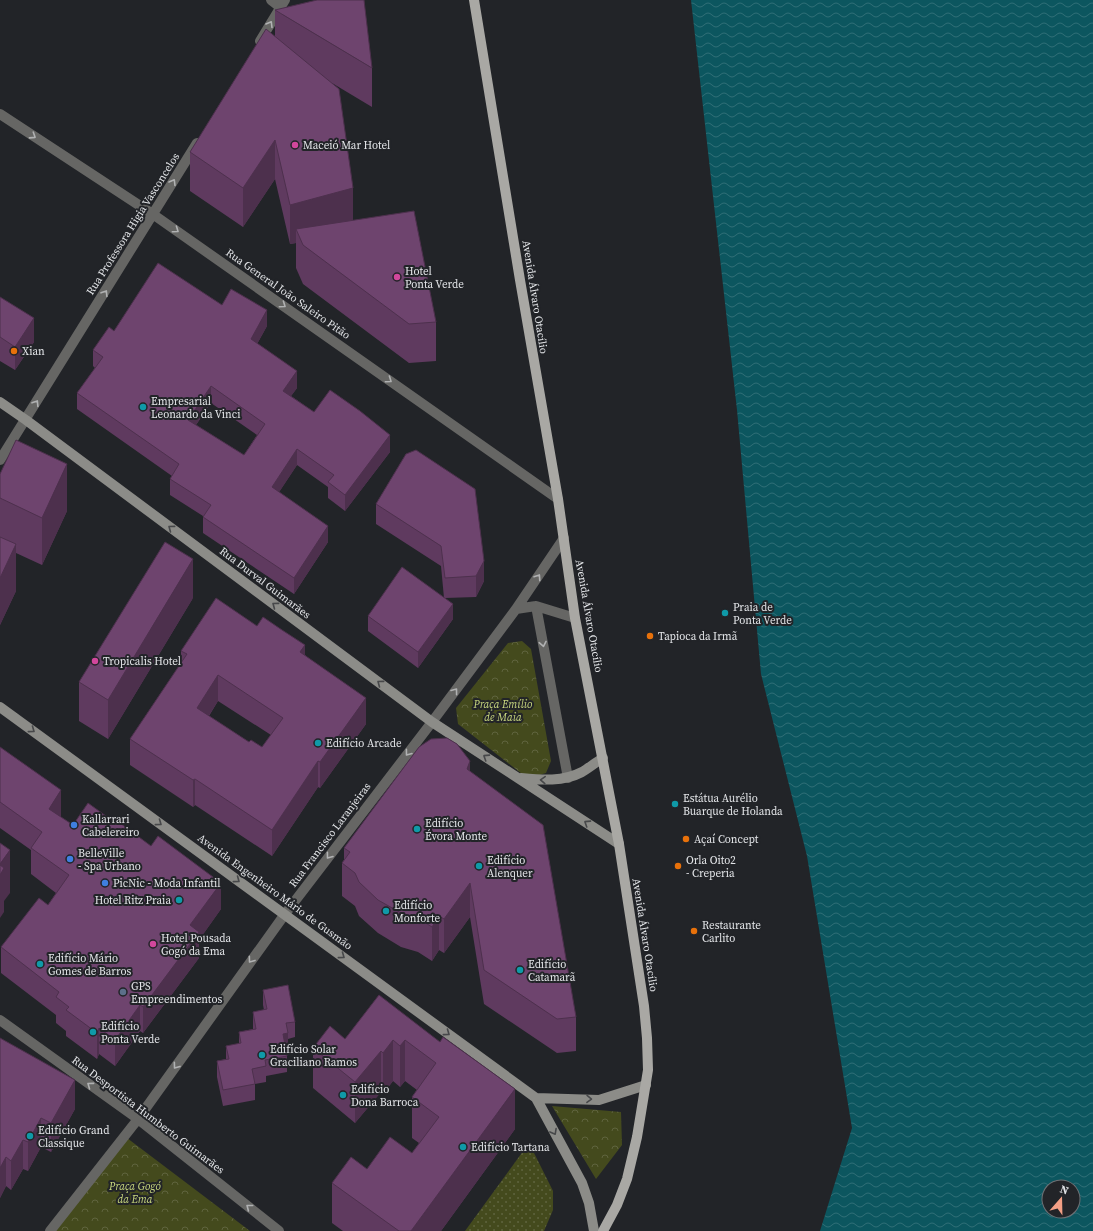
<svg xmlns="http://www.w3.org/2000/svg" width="1093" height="1231" viewBox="0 0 1093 1231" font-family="'Source Serif 4',serif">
<defs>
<pattern id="park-crowns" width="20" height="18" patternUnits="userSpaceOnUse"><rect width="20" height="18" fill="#444a1d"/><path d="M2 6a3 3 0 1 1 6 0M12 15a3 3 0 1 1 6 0" fill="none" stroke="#5f643e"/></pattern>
<pattern id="garden-dots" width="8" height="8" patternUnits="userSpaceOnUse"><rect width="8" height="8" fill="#444a1d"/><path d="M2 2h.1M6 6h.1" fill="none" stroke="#5f643e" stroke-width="1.8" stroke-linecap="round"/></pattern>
<pattern id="water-waves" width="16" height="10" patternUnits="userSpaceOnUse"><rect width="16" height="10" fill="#0c565f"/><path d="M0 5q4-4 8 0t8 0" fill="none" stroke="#2f6e76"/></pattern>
</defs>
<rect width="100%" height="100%" fill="#222428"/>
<path fill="url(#park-crowns)" d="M522 641 531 649 551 761 546 773 533 777 522 774 458 724 456 708 508 643Z
M552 1106 621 1112 622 1145 596 1179Z
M127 1138 250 1231H55Z"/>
<path fill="url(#garden-dots)" d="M529 1143 553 1191V1210L544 1231H465Z"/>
<path fill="url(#water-waves)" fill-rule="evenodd" d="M691 0H1093V1231H820L852 1128 807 856 761 674 737 410ZM1049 1187H1073V1211H1049Z"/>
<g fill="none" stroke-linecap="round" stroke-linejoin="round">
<path stroke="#666664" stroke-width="10" d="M271 0 280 7
M260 41 285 0
M0 114 154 215 558 499
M0 460 197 143
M536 606 568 778
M516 609 536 606 575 618
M0 1020 138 1119 279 1231
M50 1231 138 1119 285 914 432 722 516 609 564 538"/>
<path stroke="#8c8c88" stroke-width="10" d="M0 402 26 420 432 722 619 844
M0 707 536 1098 582 1183 589 1203 594 1231
M521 778C542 780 563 782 582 772 589 768 596 762 603 758
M536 1098 599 1100 646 1085"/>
<path stroke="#a9a8a4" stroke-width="10" d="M474 0 520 280 558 499 575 618 619 844 644 1006 647 1038 648 1070 637 1137 627 1179 617 1205 603 1231"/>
</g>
<path fill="#5f3a5f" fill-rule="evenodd" d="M275 10 372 68V107L332 83 353 220 436 322V361L409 363 303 284 296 268V243L290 244 275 179 243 227 190 191V152L275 37Z
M0 297 34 342 15 370 0 361Z
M222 305 267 326 257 344 297 388 291 396 314 412 390 452 345 511 328 498V487L297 465 279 492 328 542 294 594 203 533V516L170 495V479L172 476 77 409V393L95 368 93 366V350L114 331ZM211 403 257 435 244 455 196 425Z
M406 454 484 581 476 597 445 598 453 619 418 668 368 631V616L444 598 441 566 376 524V504Z
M0 474 67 511 42 565 16 553V591L0 625Z
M193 598 108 739 79 721V682Z
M257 626 305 655 366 724 320 788 318 787 272 856 195 805 193 807 130 765V739L181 663V651ZM218 701 271 735 262 747 249 742 209 716Z
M0 747 61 816 60 817 73 825 221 909 199 940V958L143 1033 140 1031 115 1066 99 1054 97 1059 66 1036V1031L56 1023V1015L1 973V947L48 905 56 893 31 874V850L0 828Z
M470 771 576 1017V1051L557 1053 484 1004 470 917 444 953 439 950 432 961 418 952 401 947 378 933 359 916 355 906 342 896V863L344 860V848Z
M263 990 295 1022V1037L288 1039V1049H286L287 1056V1072L266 1076V1082L255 1084V1100L223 1106 217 1077V1061L226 1059V1046L239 1044V1032L253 1029V1012L264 1010 263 1005Z
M379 995 515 1129 441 1231H343L332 1223V1183L367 1169 412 1153 419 1143 412 1138V1097L417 1090 405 1081 400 1087 393 1081 383 1094 381 1092 355 1123 313 1088V1048L345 1039Z
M0 1038 75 1109 51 1152 41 1147 28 1171 23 1169 11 1190 6 1186 0 1198Z"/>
<path fill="#4d304d" d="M275 140V179L243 227V188Z
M353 188V226L296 229V243L290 244V205Z
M267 310V326L251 355V339Z
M34 318V342L15 370V347Z
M297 371V388L283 407V391Z
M211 386V403L188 436V420Z
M390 435V452L345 511V495Z
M297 449V465L272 503V487Z
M67 464V511L42 565V518Z
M328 526V542L294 594V578Z
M16 544V591L0 625V578Z
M193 559V598L108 739V700Z
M484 561V581L476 597V576Z
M453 604V619L418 668V652Z
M305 645V671L300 652Z
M218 675V701L197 734V708Z
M366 698V724L320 788V762Z
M318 761V787L272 856V830Z
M470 761V795L467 769Z
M195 779V805L193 807V780Z
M61 790V816L49 835V809Z
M10 850V893L4 901V912L0 918V864Z
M221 883V909L199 940V958L143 1033V1007L190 925Z
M470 883V917L444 953V919Z
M439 916V950L432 961V927Z
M140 1005V1031L115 1066V1040Z
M99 1028V1054L97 1059V1033Z
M288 1033V1049L283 1050V1034Z
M393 1040V1081L383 1094V1053Z
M405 1040V1081L400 1087V1046Z
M381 1051V1092L355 1123V1082Z
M75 1080V1109L51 1152V1123Z
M515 1089V1129L441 1231H411Z
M41 1118V1147L28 1171V1142Z
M23 1140V1169L11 1190V1161Z
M6 1157V1186L0 1198V1168Z"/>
<path fill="#6e446e" stroke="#4d304d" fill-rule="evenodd" d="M317 0H364L372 68 275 10Z
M266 29 339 89 353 188 290 205 275 140 243 188 190 152Z
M414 211 436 322 409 324 303 245 296 229Z
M158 263 222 305 231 289 267 310 251 339 297 371 283 391 314 412 330 390 360 411 390 435 345 495 328 482 334 475 297 449 272 487 328 526 294 578 203 517 211 505 170 479 179 464 77 393 103 357 93 350 109 327 114 331ZM211 386 265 424 244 455 188 420Z
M0 297 34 318 15 347 0 337Z
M16 440 67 464 42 518 0 498V474Z
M416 450 475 489 484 561 476 576 445 578 441 546 376 504 406 454Z
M0 537 16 544 0 578Z
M165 542 193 559 108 700 79 682Z
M402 567 453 604 418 652 368 616Z
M216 598 257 626 263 617 282 630 305 645 300 652 366 698 320 762 318 761 272 830 195 779 193 780 130 739 187 654 181 651ZM218 675 283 718 262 747 251 740 249 742 197 708Z
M447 738 457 744 470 761 467 769 543 825 576 1017 557 1019 484 970 470 883 444 919 439 916 432 927 418 918 401 913 378 900 359 882 355 873 342 863 350 852 344 848 419 747 431 739Z
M0 747 61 790 49 809 73 825 88 803 110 819 112 817 151 846 158 836 221 883 190 925 199 932 143 1007 140 1005 115 1040 99 1028 97 1033 66 1010 69 1007 56 997 59 992 1 947 39 898 48 905 69 875 31 848 42 832 0 802Z
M0 843 10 850 0 864Z
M0 865 4 868 0 875Z
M288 985 295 1022 286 1023 288 1033 283 1034 287 1056 265 1060 266 1066 252 1069 255 1084 223 1090 217 1061 229 1059 226 1046 241 1043 239 1032 256 1029 253 1012 267 1009 263 990Z
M379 995 440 1042 443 1037 515 1089 411 1231H399L332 1183 351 1157 367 1169 390 1137 412 1153 439 1117 412 1097 436 1063 405 1040 400 1046 393 1040 383 1053 381 1051 355 1082 313 1048 330 1026 345 1039Z
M0 1038 75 1080 51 1123 41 1118 28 1142 23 1140 11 1161 6 1157 0 1168Z"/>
<defs><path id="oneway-chevron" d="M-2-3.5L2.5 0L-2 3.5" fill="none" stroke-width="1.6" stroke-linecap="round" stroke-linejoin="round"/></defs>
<g stroke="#b1b2b3">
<use href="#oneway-chevron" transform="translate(270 24) rotate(-59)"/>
<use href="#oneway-chevron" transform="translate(33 136) rotate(33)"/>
<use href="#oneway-chevron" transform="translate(173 182) rotate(-59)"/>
<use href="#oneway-chevron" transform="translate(176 230) rotate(35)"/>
<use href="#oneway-chevron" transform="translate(105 293) rotate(-58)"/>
<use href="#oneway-chevron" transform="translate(283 305) rotate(35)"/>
<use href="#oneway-chevron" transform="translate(389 380) rotate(35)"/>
<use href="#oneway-chevron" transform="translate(36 403) rotate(-58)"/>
<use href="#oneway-chevron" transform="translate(538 577) rotate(-56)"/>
<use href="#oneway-chevron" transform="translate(543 644) rotate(79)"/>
<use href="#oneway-chevron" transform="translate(455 691) rotate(-53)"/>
<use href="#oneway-chevron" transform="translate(408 753) rotate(127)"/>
<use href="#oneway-chevron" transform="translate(329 856) rotate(127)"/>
<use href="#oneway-chevron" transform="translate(251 960) rotate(126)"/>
<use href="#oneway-chevron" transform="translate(176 1066) rotate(126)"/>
<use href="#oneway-chevron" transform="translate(90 1085) rotate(-144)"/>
<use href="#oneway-chevron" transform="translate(249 1207) rotate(-142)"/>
</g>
<g stroke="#47484a">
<use href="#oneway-chevron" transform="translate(171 528) rotate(-143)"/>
<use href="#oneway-chevron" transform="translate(275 605) rotate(-143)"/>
<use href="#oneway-chevron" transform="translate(380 683) rotate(-143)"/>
<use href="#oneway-chevron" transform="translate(32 730) rotate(36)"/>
<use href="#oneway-chevron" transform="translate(486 757) rotate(-147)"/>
<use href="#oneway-chevron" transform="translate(543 780) rotate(-177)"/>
<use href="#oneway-chevron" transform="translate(159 823) rotate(36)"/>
<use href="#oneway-chevron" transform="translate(587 823) rotate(-147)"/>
<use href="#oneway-chevron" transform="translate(237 880) rotate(37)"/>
<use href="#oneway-chevron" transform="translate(342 956) rotate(36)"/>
<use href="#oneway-chevron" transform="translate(447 1033) rotate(36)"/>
<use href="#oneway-chevron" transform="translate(589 1099) rotate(1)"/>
<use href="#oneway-chevron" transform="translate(554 1132) rotate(61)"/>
</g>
<g fill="#d1479c" stroke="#222428" stroke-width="1.5">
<circle cx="295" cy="145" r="4"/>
<circle cx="397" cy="277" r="4"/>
<circle cx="95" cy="661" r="4"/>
<circle cx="153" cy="944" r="4"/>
</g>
<g fill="#e8710a" stroke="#222428" stroke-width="1.5">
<circle cx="14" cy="351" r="4"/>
<circle cx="650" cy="636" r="4"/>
<circle cx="686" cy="839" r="4"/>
<circle cx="678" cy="866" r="4"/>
<circle cx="694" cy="931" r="4"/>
</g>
<g fill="#0f9aa8" stroke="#222428" stroke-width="1.5">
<circle cx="143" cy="407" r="4"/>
<circle cx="725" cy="613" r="4"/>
<circle cx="318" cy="743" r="4"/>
<circle cx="675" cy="804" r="4"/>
<circle cx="417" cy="829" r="4"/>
<circle cx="479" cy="866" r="4"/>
<circle cx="179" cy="900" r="4"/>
<circle cx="386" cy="911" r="4"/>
<circle cx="40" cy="964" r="4"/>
<circle cx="520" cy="970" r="4"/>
<circle cx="93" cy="1032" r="4"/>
<circle cx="262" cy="1055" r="4"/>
<circle cx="343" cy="1095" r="4"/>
<circle cx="30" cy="1136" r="4"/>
<circle cx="463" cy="1147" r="4"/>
</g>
<g fill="#3f7fe0" stroke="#222428" stroke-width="1.5">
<circle cx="74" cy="825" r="4"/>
<circle cx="70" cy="859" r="4"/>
<circle cx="105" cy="883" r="4"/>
</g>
<circle fill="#5c6f8a" stroke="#222428" stroke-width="1.5" cx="123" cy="992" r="4"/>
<g text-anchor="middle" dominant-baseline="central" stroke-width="4" stroke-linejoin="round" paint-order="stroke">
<g font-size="11" fill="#e3e5e8" stroke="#222428" text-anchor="start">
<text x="303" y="145">Maceió Mar Hotel</text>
<text x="405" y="271">Hotel<tspan x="405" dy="13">Ponta Verde</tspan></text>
<text x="22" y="351">Xian</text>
<text x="151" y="401">Empresarial<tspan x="151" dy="13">Leonardo da Vinci</tspan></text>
<text x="733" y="607">Praia de<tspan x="733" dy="13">Ponta Verde</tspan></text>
<text x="658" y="636">Tapioca da Irmã</text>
<text x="103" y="661">Tropicalis Hotel</text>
<text x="326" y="743">Edifício Arcade</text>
<text x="683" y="798">Estátua Aurélio<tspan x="683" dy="13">Buarque de Holanda</tspan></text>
<text x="82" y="819">Kallarrari<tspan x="82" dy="13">Cabelereiro</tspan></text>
<text x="425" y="823">Edifício<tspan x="425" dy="13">Évora Monte</tspan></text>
<text x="694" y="839">Açaí Concept</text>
<text x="78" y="853">BelleVille<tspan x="78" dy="13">- Spa Urbano</tspan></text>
<text x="487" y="860">Edifício<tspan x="487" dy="13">Alenquer</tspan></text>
<text x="686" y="860">Orla Oito2<tspan x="686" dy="13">- Creperia</tspan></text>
<text x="113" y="883">PicNic - Moda Infantil</text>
<text x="171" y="900" text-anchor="end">Hotel Ritz Praia</text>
<text x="394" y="905">Edifício<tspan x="394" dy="13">Monforte</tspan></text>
<text x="702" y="925">Restaurante<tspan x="702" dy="13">Carlito</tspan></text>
<text x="161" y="938">Hotel Pousada<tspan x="161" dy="13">Gogó da Ema</tspan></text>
<text x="48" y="958">Edifício Mário<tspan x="48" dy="13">Gomes de Barros</tspan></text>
<text x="528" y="964">Edifício<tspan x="528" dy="13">Catamarã</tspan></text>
<text x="131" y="986">GPS<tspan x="131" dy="13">Empreendimentos</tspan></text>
<text x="101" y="1026">Edifício<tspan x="101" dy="13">Ponta Verde</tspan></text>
<text x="270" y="1049">Edifício Solar<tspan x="270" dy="13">Graciliano Ramos</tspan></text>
<text x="351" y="1089">Edifício<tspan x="351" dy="13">Dona Barroca</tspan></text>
<text x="38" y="1130">Edifício Grand<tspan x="38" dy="13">Classique</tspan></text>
<text x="471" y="1147">Edifício Tartana</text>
</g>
<g font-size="11" fill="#e3e5e8" stroke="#222428">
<text transform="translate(133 224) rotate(-58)">Rua Professora Higia Vasconcelos</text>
<text transform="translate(288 294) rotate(35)">Rua General João Saleiro Pitão</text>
<text transform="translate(535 297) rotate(81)">Avenida Álvaro Otacílio</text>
<text transform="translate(265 583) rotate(37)">Rua Durval Guimarães</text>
<text transform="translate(589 616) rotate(80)">Avenida Álvaro Otacílio</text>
<text transform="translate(330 835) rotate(-53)">Rua Francisco Laranjeiras</text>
<text transform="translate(275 892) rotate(36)">Avenida Engenheiro Mário de Gusmão</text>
<text transform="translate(645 935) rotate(81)">Avenida Álvaro Otacílio</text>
<text transform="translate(148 1115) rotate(37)">Rua Desportista Humberto Guimarães</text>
</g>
<g font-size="11" font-style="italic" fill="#c8d77e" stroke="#222428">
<text x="503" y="704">Praça Emílio<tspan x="503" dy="13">de Maia</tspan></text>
<text x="135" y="1186">Praça Gogó<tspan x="135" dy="13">da Ema</tspan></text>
</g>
</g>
<g transform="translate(1061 1199) rotate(20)"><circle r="19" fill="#222428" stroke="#6f7175"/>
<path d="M0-3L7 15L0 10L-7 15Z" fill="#f39f85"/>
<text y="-6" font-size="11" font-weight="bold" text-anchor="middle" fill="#e3e5e8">N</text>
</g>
</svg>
